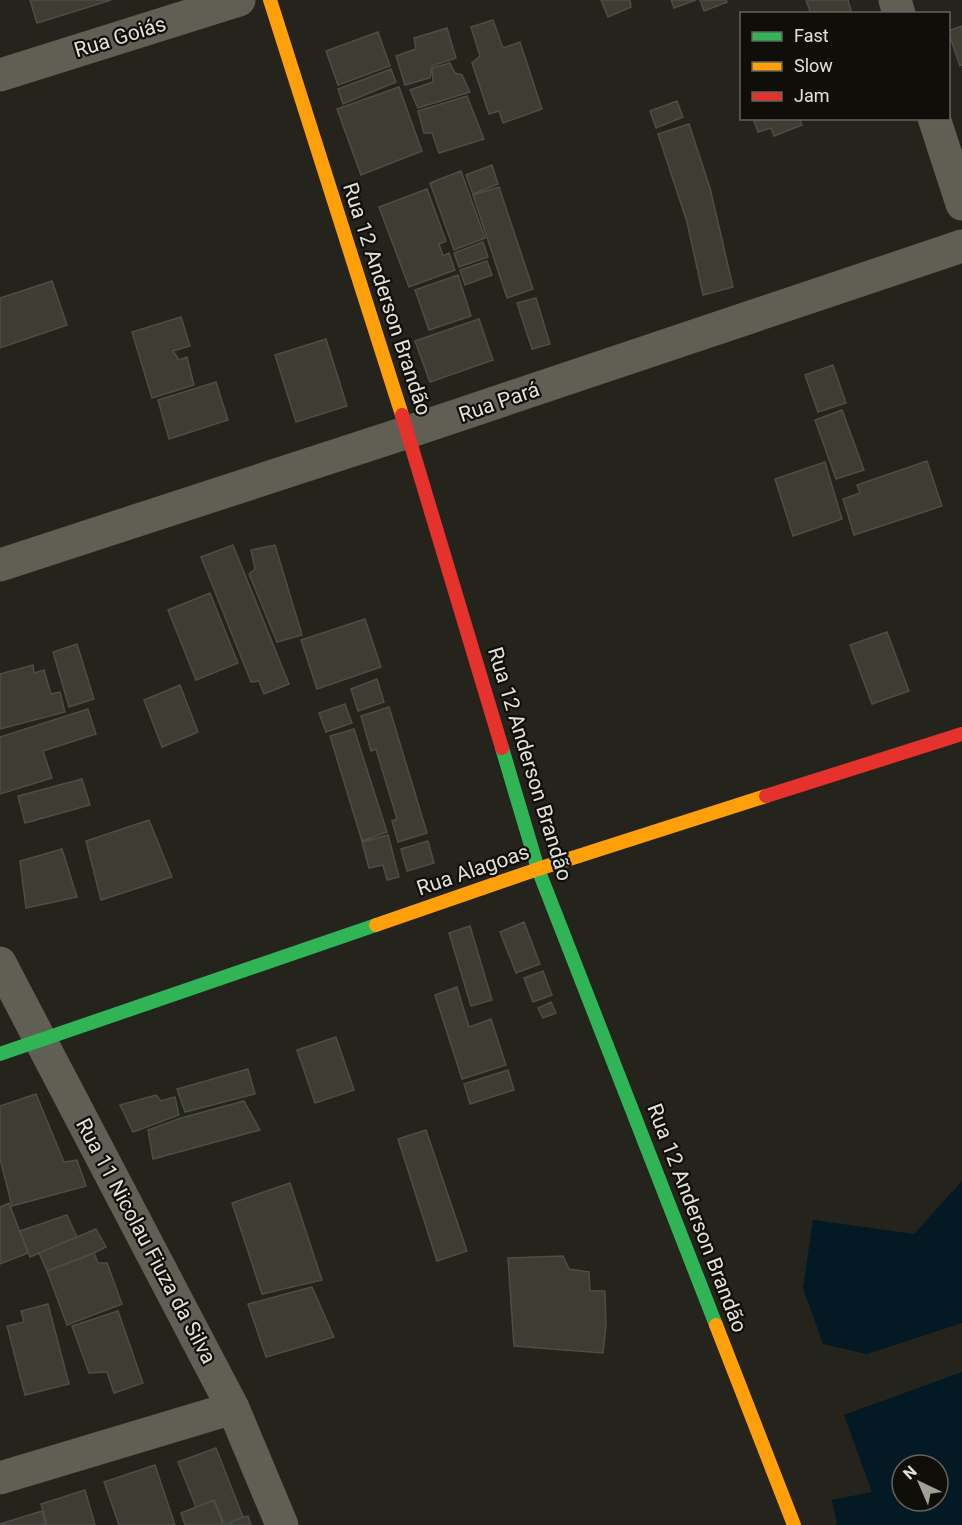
<svg xmlns="http://www.w3.org/2000/svg" width="962" height="1525" viewBox="0 0 962 1525" font-family="Roboto,sans-serif">
<rect width="100%" height="100%" fill="#24231c"/>
<path fill="#031923" fill-rule="evenodd" d="M962 1181V1323L867 1354 823 1344 803 1288 813 1220 914 1234Z
M962 1372V1525H837L832 1500 872 1492 844 1415ZM902 1465H938V1501H902Z"/>
<path fill="#3d3d33" stroke="#4d4d47" stroke-width="1.5" d="M30 0H111L37 23Z
M601 0H630L631 7 608 17Z
M671 0H696L674 8Z
M700 0H726L727 2 704 11Z
M806 0H848L852 14H811Z
M493 20 503 48 520 42 542 109 503 123 499 111 489 114 472 63 480 56 471 27Z
M962 26V65L960 66 948 31Z
M447 28 456 58 432 66 430 78 405 85 396 56 416 49 414 38Z
M378 32 390 66 338 85 326 51Z
M450 63 455 73 462 75 470 92 418 108 410 90 433 82 432 68Z
M391 69 396 82 343 104 338 89Z
M399 87 422 151 361 175 337 109Z
M467 96 484 139 439 153 432 133H424L418 111Z
M677 101 683 117 656 128 650 111Z
M753 118H799L802 125 774 136 771 128 758 132Z
M689 124 710 188 733 287 703 295 687 222 658 134Z
M492 165 498 184 473 194 466 175Z
M461 171 485 238 454 250 430 183Z
M499 187 533 289 507 298 473 195Z
M427 189 446 241 439 244 443 256 449 253 455 270 409 287 379 207Z
M483 242 488 257 459 267 454 253Z
M487 261 492 275 465 285 460 270Z
M458 275 471 316 429 330 415 290Z
M52 281 67 325 0 348V298Z
M536 298 550 344 532 349 517 303Z
M181 317 190 346 173 351 179 360 187 357 194 385 152 398 132 332Z
M479 319 493 360 430 382 415 341Z
M326 339 347 406 296 422 275 355Z
M833 365 846 403 818 412 805 375Z
M216 382 228 420 169 439 158 400Z
M842 410 864 470 836 479 815 420Z
M927 461 942 506 854 535 843 499 860 493 857 485Z
M825 462 842 519 793 536 775 479Z
M233 545 289 684 264 694 259 681 251 682 201 557Z
M275 545 302 635 277 642 249 574 255 569 251 550Z
M210 593 238 663 196 680 168 610Z
M365 619 381 667 317 689 301 640Z
M887 632 909 691 872 704 850 645Z
M77 644 94 699 69 707 53 652Z
M33 665 34 673 44 670 51 694 60 692 65 712 0 729V674Z
M377 679 384 702 358 711 351 689Z
M180 685 198 732 162 747 144 700Z
M345 704 352 723 326 732 319 713Z
M389 707 427 833 398 842 392 821 397 819 376 749 371 751 361 716Z
M88 709 96 734 43 751 52 778 0 794V737Z
M354 729 387 832 362 841 330 736Z
M82 779 90 805 25 823 18 796Z
M149 820 172 877 101 900 86 841Z
M388 835 399 877 387 880 383 865 369 868 362 842Z
M428 841 434 863 407 871 401 849Z
M62 849 77 897 26 908 20 861Z
M524 922 540 964 516 973 500 932Z
M470 926 492 1000 471 1006 449 933Z
M543 971 552 995 533 1002 524 978Z
M457 987 469 1027 491 1019 506 1065 462 1079 435 995Z
M551 1002 556 1013 543 1018 538 1008Z
M336 1037 354 1090 315 1103 297 1050Z
M248 1069 255 1094 185 1112 177 1089Z
M508 1070 514 1090 470 1104 464 1084Z
M36 1094 64 1162 77 1160 86 1186 12 1206 0 1159V1106Z
M156 1095 161 1101 175 1097 179 1115 133 1132 120 1105Z
M244 1101 260 1130 153 1159 148 1130 181 1118Z
M426 1130 467 1251 437 1261 398 1139Z
M290 1183 322 1280 262 1294 232 1203Z
M9 1203 28 1253 0 1264V1207Z
M67 1215 77 1237 30 1257 20 1231Z
M96 1229 106 1247 92 1254 47 1271 39 1253Z
M94 1253 98 1263H107L122 1304 67 1325 47 1271Z
M563 1256 569 1269 589 1272 590 1291H605L606 1325 603 1353 514 1346 508 1258Z
M312 1287 334 1337 266 1357 248 1304Z
M48 1304 69 1384 25 1395 7 1326 24 1322 21 1311Z
M118 1311 143 1383 114 1393 107 1372 89 1373 72 1326Z
M216 1448 243 1517 225 1525 214 1500 196 1507 178 1462Z
M155 1465 175 1525H119L104 1482Z
M85 1490 95 1525H47L41 1504Z
M214 1500 223 1525H185L181 1513Z
M42 1511 46 1525H0V1524Z
M248 1516 251 1525H225L243 1517Z"/>
<g fill="none" stroke-linecap="round" stroke-linejoin="round">
<path stroke="#605f54" stroke-width="33" d="M895 0 899 14
M0 75 239 0
M934 118 962 204
M0 565 408 432 962 246
M0 963 233 1408 282 1525
M0 1478 233 1408"/>
<path stroke="#30b455" stroke-width="14" d="M502 748 538 869 716 1325
M0 1054 376 925"/>
<path stroke="#ff9f0a" stroke-width="14" d="M270 0 402 415
M376 925 538 869 766 796
M716 1325 794 1525"/>
<path stroke="#e5322d" stroke-width="14" d="M402 415 502 748
M766 796 962 734"/>
</g>
<g text-anchor="middle" dominant-baseline="central" stroke-width="4.5" stroke-linejoin="round" paint-order="stroke">
<g font-size="21" fill="#e3e2da" stroke="#0f0e09">
<text transform="translate(120 37) rotate(-17)">Rua Goiás</text>
<text transform="translate(387 299) rotate(72)">Rua 12 Anderson Brandão</text>
<text transform="translate(499 402) rotate(-19)">Rua Pará</text>
<text transform="translate(530 764) rotate(73)">Rua 12 Anderson Brandão</text>
<text transform="translate(473 870) rotate(-19)">Rua Alagoas</text>
<text transform="translate(697 1218) rotate(69)">Rua 12 Anderson Brandão</text>
<text transform="translate(146 1241) rotate(62)">Rua 11 Nicolau Fiuza da Silva</text>
</g>
</g>
<rect x="740" y="12" width="210" height="108" fill="#0f0e09" stroke="#64635d" stroke-width="1.5"/>
<rect x="752" y="32" width="30" height="9" fill="#30b455" stroke="#64635d" stroke-width="1.5"/>
<text x="794" y="42" font-size="18" fill="#e3e2da">Fast</text>
<rect x="752" y="62" width="30" height="9" fill="#ff9f0a" stroke="#64635d" stroke-width="1.5"/>
<text x="794" y="72" font-size="18" fill="#e3e2da">Slow</text>
<rect x="752" y="92" width="30" height="9" fill="#e5322d" stroke="#64635d" stroke-width="1.5"/>
<text x="794" y="102" font-size="18" fill="#e3e2da">Jam</text>
<g transform="translate(920 1483) rotate(316)"><circle r="28" fill="#0f0e09" stroke="#64635d" stroke-width="1.5"/>
<path d="M0-4.5L10 22L0 15L-10 22Z" fill="#a09f98"/>
<text y="-9" font-size="16" font-weight="bold" text-anchor="middle" fill="#e3e2da">N</text>
</g>
</svg>
